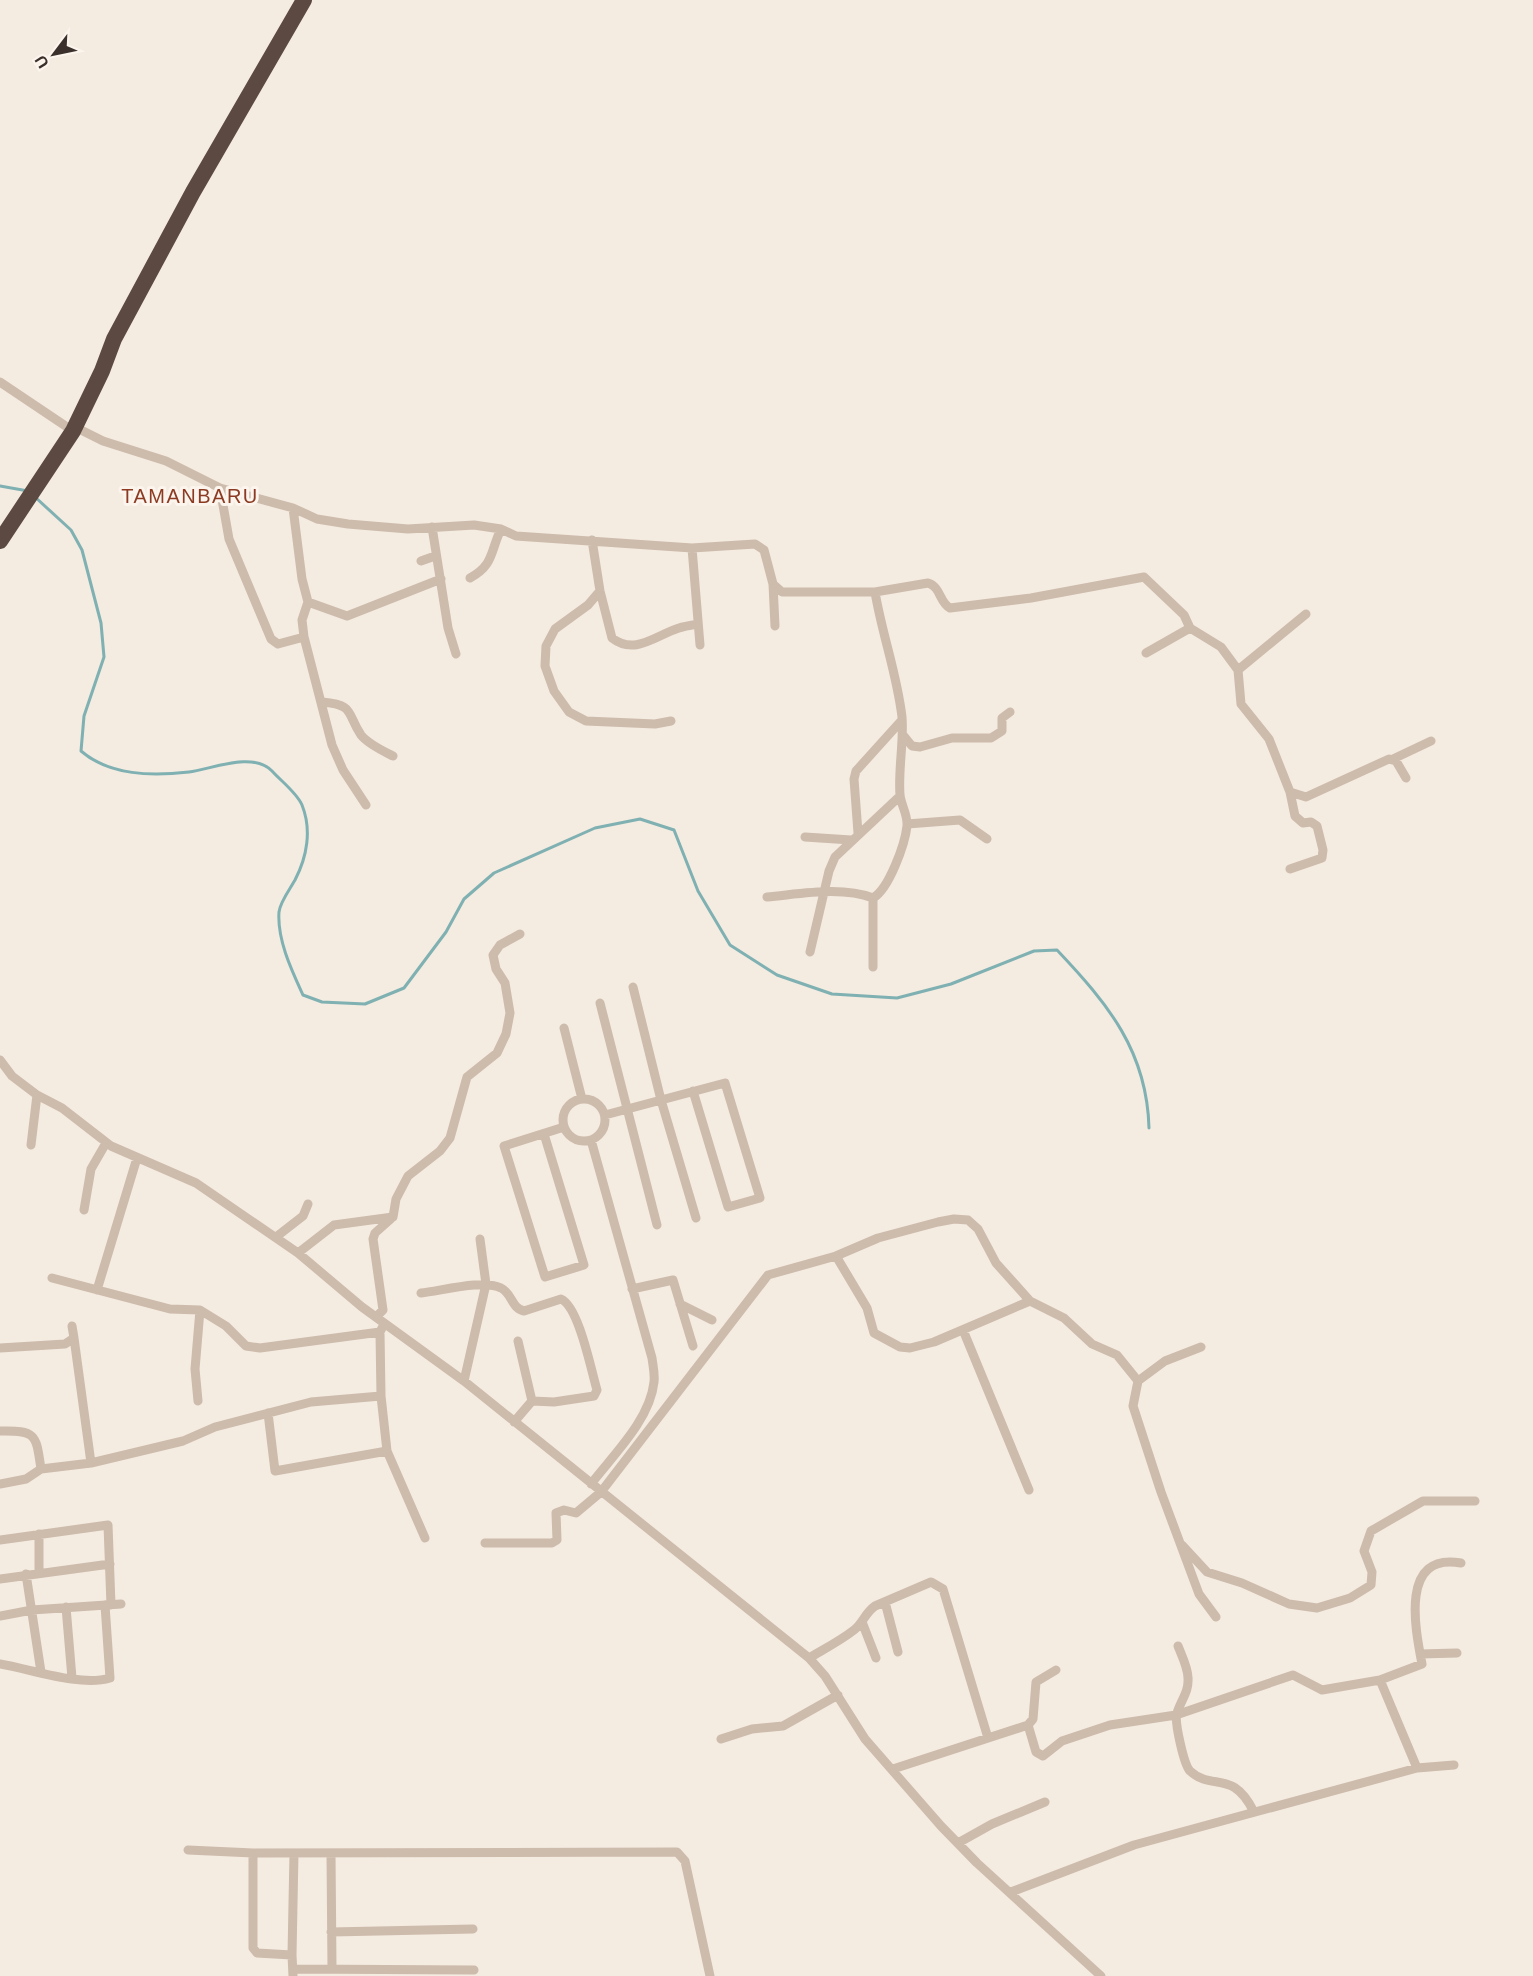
<svg xmlns="http://www.w3.org/2000/svg" width="1533" height="1976" viewBox="0 0 1533 1976" font-family="Arial,sans-serif">
<rect width="100%" height="100%" fill="#f4ebe1"/>
<g fill="none" stroke-linecap="round" stroke-linejoin="round">
<path stroke="#7fb0b2" stroke-width="3" d="M0 486 28 491
M35 497 71 530 82 550 101 623 104 657 84 716 81 751C110 776 152 776 189 772 212 769 253 751 272 771 281 781 297 793 302 805 312 830 307 857 295 880 290 889 280 902 279 912 277 940 292 971 303 995L322 1002 365 1004 404 988 446 932 464 899 494 873 595 828 640 819 674 830 698 891 730 945 777 975 832 994 897 998 951 984 1034 951 1057 950C1108 1004 1147 1051 1149 1128"/>
<path stroke="#cdbbac" stroke-width="9" d="M0 382 73 431
M75 427 103 441 166 461 220 488 293 508 317 519 348 524 408 529 474 525 501 529 516 536 692 548 755 544 764 550 773 584 782 592H875L928 583C941 587 939 602 950 608L1031 598 1144 577 1184 615 1190 628 1221 647 1238 670 1241 704 1269 739 1290 792 1306 797 1389 759 1396 761 1406 778
M220 488 229 539 271 639 278 644 304 637
M293 508 302 579 308 602 302 620 304 637 332 745 343 770 366 805
M432 527 448 628 456 654
M592 540 600 591 612 638C635 656 656 635 679 628 685 626 692 625 698 624
M692 548 700 645
M421 561 435 556
M470 578C494 565 490 552 501 529
M773 584 775 626
M600 591 588 605 555 629 546 646 545 666 554 691 569 712 586 721 655 724 671 721
M308 602 347 616 441 579
M1146 653 1190 628
M1238 670 1306 614
M322 702C355 705 346 712 361 735 368 744 383 751 393 756
M903 735 912 746 920 747 952 738H991L1002 731V718L1010 712
M1393 759 1431 741
M907 824 960 820 987 839
M858 833 854 779 856 771 902 720
M805 837 851 840
M1290 869 1322 858 1323 850 1317 826 1311 822 1303 823 1295 816 1290 792
M767 897C801 894 841 886 873 898 889 889 905 844 907 826 908 815 901 805 900 795 898 769 904 743 902 717 897 674 882 634 875 592
M810 952 829 871 835 857 900 796
M873 967V898
M633 987 661 1100 696 1218
M600 1003 657 1225
M564 1028 582 1099
M0 1060 12 1076 37 1095 62 1108 111 1146 196 1183 298 1253 362 1307 464 1381 809 1658 825 1676 865 1739 941 1826 977 1863 1101 1976
M563 1120a21 21 0 1 1 42 0a21 21 0 1 1-42 0Z
M605 1115 725 1083 760 1198 728 1207 693 1091
M544 1134 584 1265 545 1277 504 1146 564 1127
M31 1145 37 1095
M84 1210 91 1169 106 1143
M276 1237 303 1216 308 1204
M298 1253 334 1225 393 1217
M836 1256 867 1308 874 1333 900 1347 910 1348 934 1342 1030 1301
M52 1278 170 1309 200 1310 195 1369 198 1401
M632 1289 673 1280 693 1346
M97 1290 137 1158
M421 1293C441 1291 484 1279 501 1288 512 1293 511 1308 524 1311L561 1299C579 1307 591 1370 597 1390L594 1396 554 1402 532 1401 514 1422
M680 1304 712 1320
M200 1310 226 1326 246 1346 260 1348 380 1332 382 1328
M377 1316 383 1310 373 1239 375 1233 393 1217 396 1199 408 1176 440 1151 450 1138 467 1077 497 1053 506 1034 510 1013 505 983 496 969 493 955 500 945 520 934
M963 1330 1029 1490
M380 1332 381 1396 387 1451 425 1538
M518 1341 532 1401
M0 1348 65 1344 74 1338 72 1326
M464 1381 486 1284 480 1239
M1138 1381 1165 1361 1201 1347
M268 1413 275 1471 387 1451
M0 1431C37 1430 36 1435 41 1469
M91 1463 183 1441 215 1427 311 1402 381 1396
M0 1484 26 1479 41 1469 91 1463 74 1338
M591 1484C613 1455 650 1420 654 1382 655 1374 653 1366 652 1358L591 1140
M0 1540 108 1525 111 1605
M485 1543H552L557 1540 556 1513 564 1510 576 1513 601 1492 768 1275 836 1256 878 1238 938 1222 954 1219 968 1220 978 1229 996 1263 1030 1301 1064 1318 1092 1344 1117 1355 1138 1381 1133 1406 1161 1492 1199 1594 1216 1617
M1182 1545 1207 1572 1242 1583 1289 1604 1317 1608 1350 1598 1371 1585 1372 1572 1364 1551 1371 1531 1423 1501H1475
M39 1572V1534
M26 1574 41 1672
M0 1579 110 1564
M885 1602 898 1652
M66 1607 72 1678
M0 1616 32 1610 121 1604
M862 1622 876 1658
M1178 1646C1182 1656 1188 1668 1188 1678 1189 1692 1181 1700 1177 1713 1174 1721 1184 1765 1190 1771 1213 1792 1232 1768 1254 1812
M1420 1654 1457 1653
M809 1658C824 1649 840 1641 854 1630 863 1623 865 1613 875 1606L931 1582 943 1589 988 1738
M0 1664C31 1669 80 1687 110 1678L105 1605
M1380 1680 1417 1768
M1028 1725 1036 1752 1043 1756 1062 1741 1110 1725 1176 1715 1293 1675 1322 1690 1380 1680 1422 1664C1415 1628 1400 1552 1461 1563
M721 1739 752 1729 783 1726 838 1695
M893 1769 1028 1725 1033 1719 1036 1682 1056 1670
M958 1843 992 1824 1045 1802
M188 1850 253 1853 677 1852 685 1861 710 1976
M253 1853V1948L257 1953 292 1955 293 1976
M331 1853 332 1969
M1011 1892 1134 1845 1417 1768 1454 1765
M331 1932 473 1929
M292 1955 294 1853
M293 1969 474 1970"/>
<path stroke="#5c4a42" stroke-width="16" d="M0 541 73 431 102 371 114 339 193 192 304 0"/>
</g>
<g text-anchor="middle" dominant-baseline="central" stroke-width="6" stroke-linejoin="round" paint-order="stroke">
<g font-size="20" letter-spacing="1.5" fill="#8c3b22" stroke="#fbf5ee">
<text x="190" y="496">TAMANBARU</text>
</g>
</g>
<g transform="translate(54 54) rotate(238)" stroke="#fbf5ee" stroke-width="4.5" paint-order="stroke">
<path d="M0-4.5L10 22L0 15L-10 22Z" fill="#3b302b"/>
<text y="-9" font-size="16" font-weight="bold" text-anchor="middle" fill="#3b302b">U</text>
</g>
</svg>
